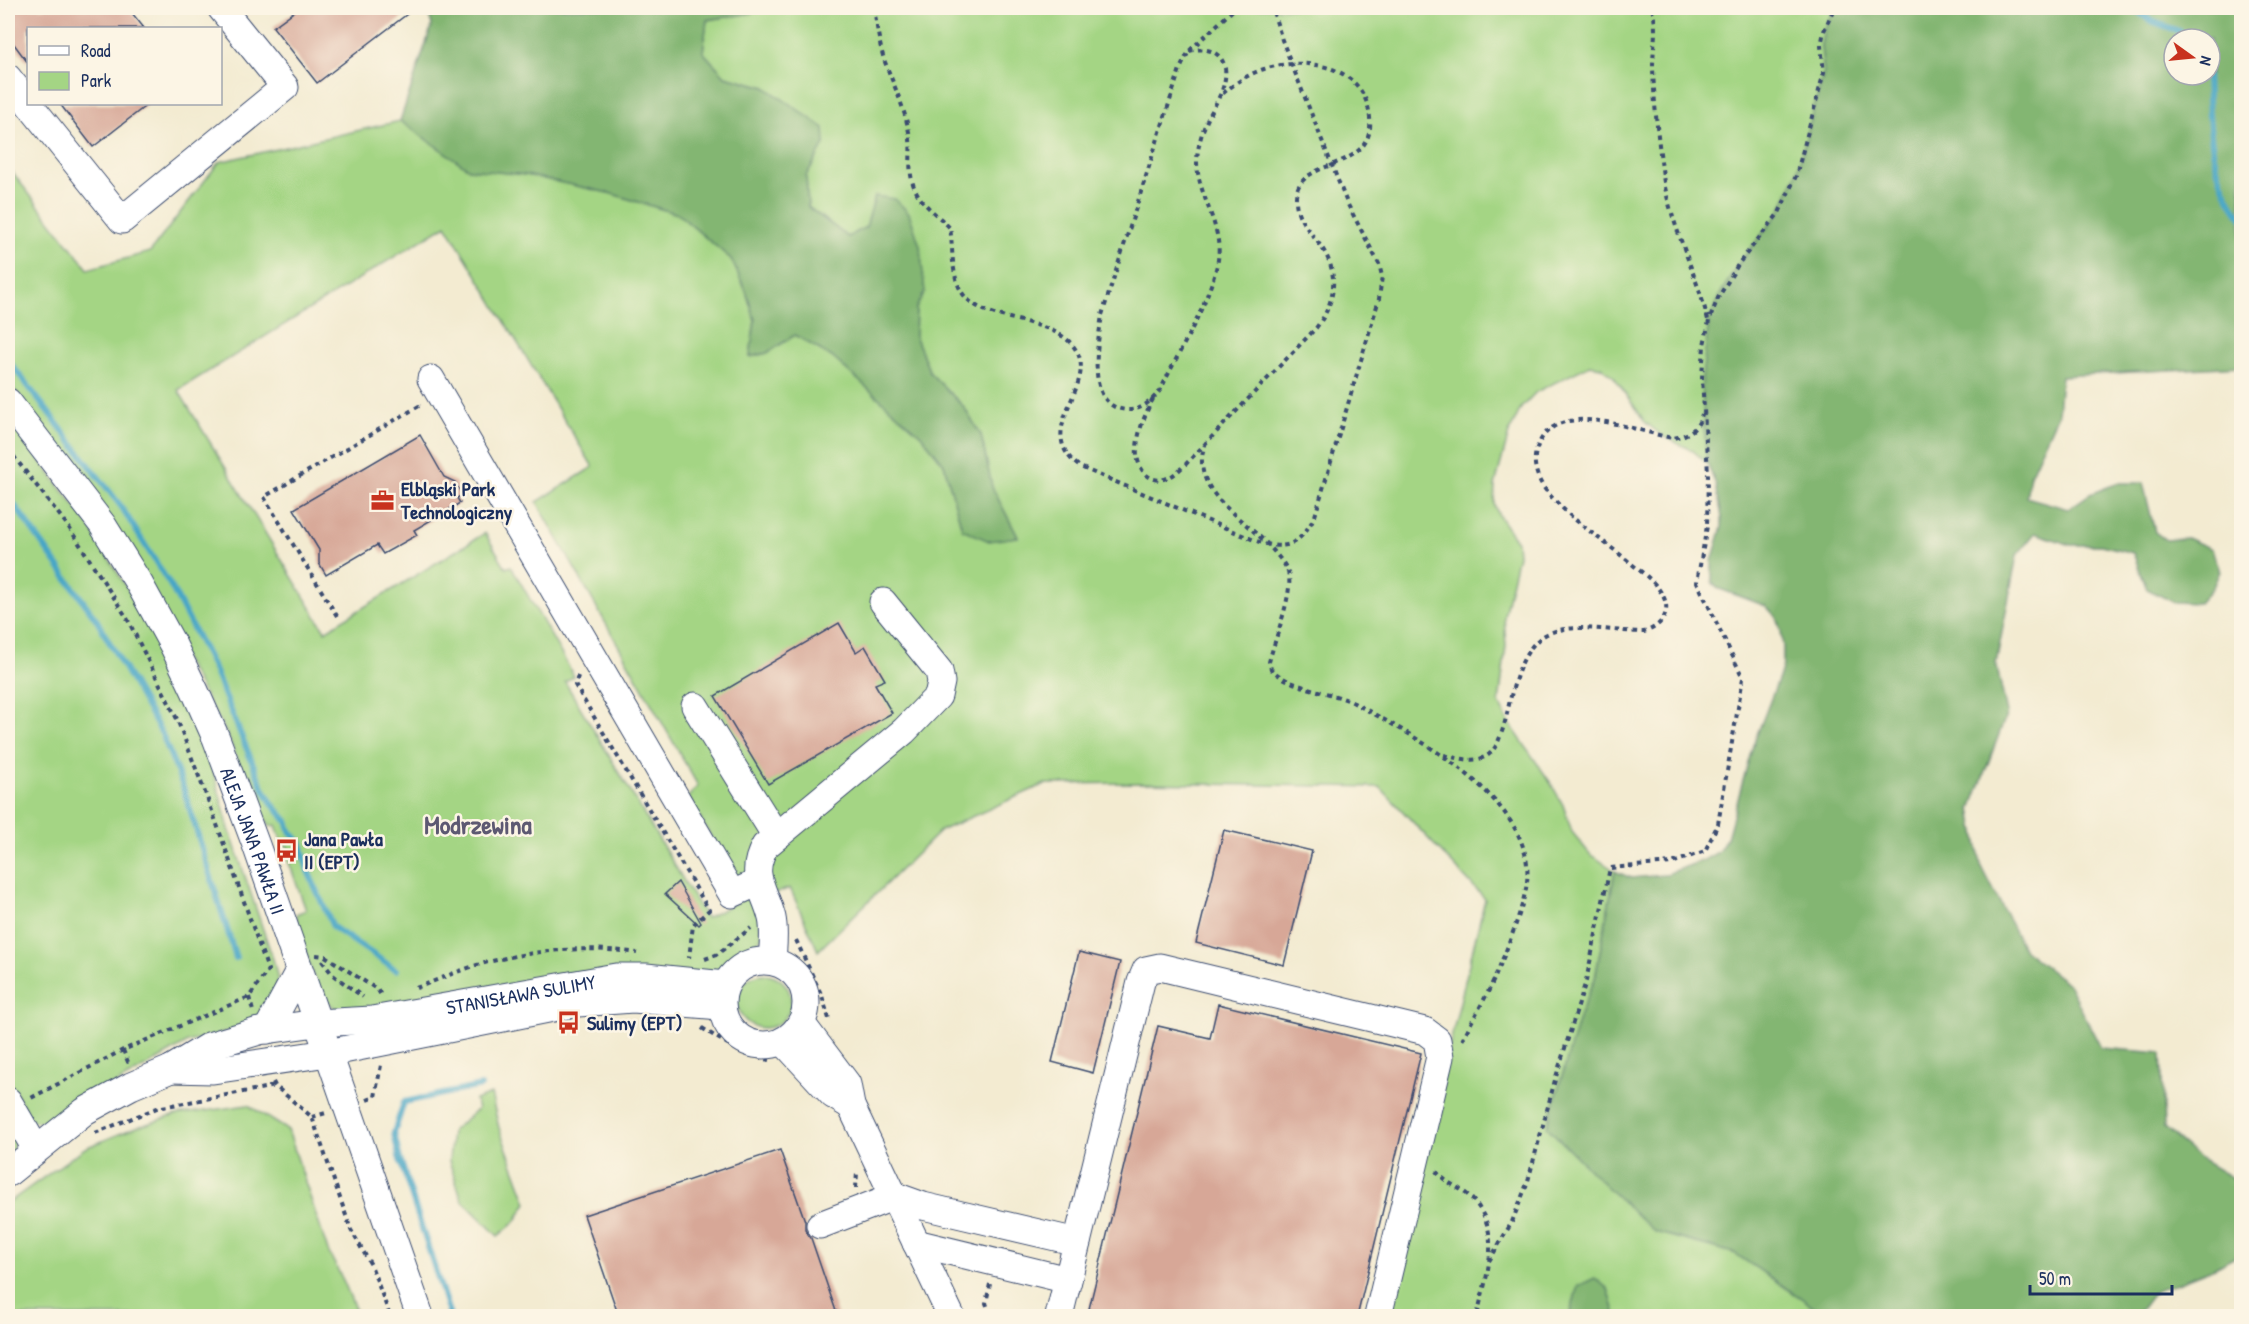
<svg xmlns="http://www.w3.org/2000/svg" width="2249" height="1324" viewBox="0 0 2249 1324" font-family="'Patrick Hand',sans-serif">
<rect width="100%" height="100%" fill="#fcf5e5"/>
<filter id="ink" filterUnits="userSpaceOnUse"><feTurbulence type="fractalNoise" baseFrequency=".0167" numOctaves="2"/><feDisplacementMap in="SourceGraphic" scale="12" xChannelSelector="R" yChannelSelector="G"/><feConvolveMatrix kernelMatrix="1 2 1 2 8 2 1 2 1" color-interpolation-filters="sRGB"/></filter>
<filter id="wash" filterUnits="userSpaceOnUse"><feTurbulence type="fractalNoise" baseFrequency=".008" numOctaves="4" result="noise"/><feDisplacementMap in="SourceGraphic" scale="24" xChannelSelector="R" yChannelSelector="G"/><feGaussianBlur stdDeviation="1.35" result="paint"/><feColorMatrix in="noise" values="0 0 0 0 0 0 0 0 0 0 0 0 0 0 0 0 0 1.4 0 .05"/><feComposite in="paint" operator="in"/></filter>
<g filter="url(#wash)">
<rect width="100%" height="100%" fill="#f3ebd1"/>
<path fill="#a4d584" stroke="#608271" stroke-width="1.5" d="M764 8H1834L1824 31 1821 46 1824 72 1796 176 1779 213 1739 263 1718 298 1702 378 1707 463 1692 450 1664 437 1645 422 1614 377 1601 367 1590 365 1536 392 1521 408 1509 433 1495 485 1494 504 1499 516 1517 542 1518 555 1504 616 1506 646 1499 703 1506 718 1550 782 1563 805 1572 832 1589 853 1615 871 1595 979 1580 1015 1655 1232 1734 1253 1828 1316H1616L1608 1289 1578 1286 1570 1315 1567 1316H1384L1485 899 1380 787 1141 783 1045 784 940 831 818 951 790 888 774 894 733 875 688 797 698 786 537 502 593 467 446 225 178 390 325 631 485 533 506 568 511 566 574 676 565 682 706 918 747 897 755 899 762 936 754 947 717 971 360 1015C353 1013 343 1013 337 1009 313 997 302 938 296 914L306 910 287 857 290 856 287 845 283 846 276 825 270 826 254 801 227 734 74 466 8 382V167L88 269 150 252 219 162 400 121 469 169 526 175 609 193 678 214 731 259 746 291 755 320 750 357 767 353 795 335 832 357 921 435 944 464 962 529 1018 537 992 487 981 435 963 406 930 373 915 335 916 308 925 292 866 227 848 237 808 207 806 176 825 143 766 87 725 76 703 52 707 20 752 13Z
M8 418 88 524 159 641 206 744 229 829 274 962 278 980 275 993 264 1013 234 1030 188 1042 59 1117 46 1122 32 1121 8 1080Z
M737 1001a27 27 0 1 1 54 0a27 27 0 1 1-54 0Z
M491 1094 499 1128 527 1203 515 1222 498 1236 462 1200 449 1161 452 1131 478 1109 475 1100Z
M248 1105 288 1130 328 1251 344 1282 358 1316H8V1203L85 1148 134 1128 176 1115Z
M8 1117C14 1136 19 1141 8 1159Z"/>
<path fill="#83b672" stroke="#4f7268" stroke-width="1.5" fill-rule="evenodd" d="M427 8H764L752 13 707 20 703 52 725 76 765 87 824 128 825 143 806 176 808 207 848 237 866 227 875 196 895 199 909 213 920 246 925 292 916 308 915 335 930 373 963 406 981 435 992 487 1018 537 989 541 962 529 944 464 921 435 832 357 795 335 767 353 750 357 755 320 746 291 731 259 678 214 609 193 526 175 469 169 400 121 432 25Z
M1834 8H2241V366L2061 376 2058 414 2030 475 2026 497 2068 509 2090 494 2118 483H2143L2155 532 2166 540 2187 538 2212 549 2220 571 2213 587 2199 603 2173 602 2147 589 2133 553 2101 545H2071L2035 533 2017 555 1996 663 2007 713 1971 809 1981 865 2024 950 2069 985 2101 1048 2161 1053 2164 1128 2200 1159 2241 1183V1254L2212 1269 2154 1292 2136 1316H1828L1734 1253 1655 1232 1608 1188 1547 1127 1580 1015 1595 979 1615 871 1631 878 1664 875 1704 860 1718 852 1727 838 1753 745 1779 678 1783 665V647L1781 631 1776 617 1766 606 1717 588 1712 582V561L1722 527V517L1716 485 1707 463 1704 427 1702 378 1709 321 1718 298 1739 263 1779 213 1796 176 1824 72 1821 46 1824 31ZM2174 39H2210V75H2174Z
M1595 1278 1608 1289 1616 1316H1567L1570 1314 1578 1286Z"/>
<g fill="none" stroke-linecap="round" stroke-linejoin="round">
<path stroke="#47a6c6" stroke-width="6" d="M2133 8 2151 21 2179 31 2188 39
M2207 75C2209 124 2209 177 2242 218
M8 360 120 505 172 588 213 667 262 786 273 805 287 821 290 831 301 844 308 871 333 927 396 970
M8 496 96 619 162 734 182 784 236 958
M450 1316 399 1156 394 1133 404 1102 481 1086"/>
</g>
<g id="blocks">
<path fill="#d7a797" d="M8 8H128L144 28H28V63L8 36Z
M299 8H415L317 83 273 27Z
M60 104H148L93 147Z
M420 435 444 477 455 482 462 495 457 498 460 503 414 530 417 535 383 554 377 545 326 575 319 563V550L294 509Z
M839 623 856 652 865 646 885 680 875 684 892 713 768 784 715 696Z
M1224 830 1312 851 1284 965 1196 943Z
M678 882 701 923 699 925 665 894Z
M1079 952 1120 962 1093 1073 1052 1062Z
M1218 1004 1421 1053 1357 1317H1087L1158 1026 1210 1038Z
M780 1150 805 1221V1230L811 1238 838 1317H619L584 1215Z"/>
</g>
</g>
<g filter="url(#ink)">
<use href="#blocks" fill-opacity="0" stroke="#3b4b6f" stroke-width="1.5"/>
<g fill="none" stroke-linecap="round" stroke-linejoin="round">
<defs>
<g id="minor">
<path d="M8 78 122 220 285 87 221 8"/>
<path d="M431 379 732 894 759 882"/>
<path id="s1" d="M8 402 102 524 140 585 173 645 195 691 216 738 256 845 420 1316"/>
<path d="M695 706 776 836"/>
<circle cx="764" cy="1003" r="42"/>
<path d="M772 961C773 946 775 932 772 918 765 889 748 876 765 846L904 731 938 696 941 682 939 671 883 602"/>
<path d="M801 1023 847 1084 851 1106 951 1316"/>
<path d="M267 1030 299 971"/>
<path d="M783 1041 833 1095 851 1106"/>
<path d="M171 1069 213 1070 328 1053 578 1003 633 999 721 1006"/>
<path d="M8 1101 36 1149"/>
<path id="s2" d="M8 1173 85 1111 131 1086 171 1069 209 1046 259 1031 317 1023 372 1020 616 977H646L725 985"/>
<path d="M820 1225 895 1196 923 1206 1077 1242"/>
<path d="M916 1243 1068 1280"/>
<path d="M1059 1316 1141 982 1146 970 1160 967 1425 1031 1437 1040 1440 1057 1378 1316"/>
</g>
</defs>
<use href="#minor" stroke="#3b4b6f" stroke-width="29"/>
<path stroke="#3b4b6f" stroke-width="4" stroke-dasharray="4.5 4.5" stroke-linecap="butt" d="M874 8C877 26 879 45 885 62 894 86 904 106 909 132 913 152 906 172 916 191 924 207 938 215 950 228 953 246 951 269 959 287 977 328 1053 312 1076 350 1099 386 1030 430 1080 467L1254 540C1286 552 1299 546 1315 516L1379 299 1382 276 1379 264 1347 203 1282 40 1272 8
M1652 8C1658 28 1653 46 1653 67 1654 102 1658 140 1663 176 1670 223 1696 272 1708 320
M1189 51C1205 47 1221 50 1225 68 1228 88 1213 106 1206 123 1201 134 1198 147 1197 159 1196 196 1226 227 1217 265 1206 309 1180 349 1161 389 1153 400 1141 411 1127 410 1084 407 1098 343 1102 315L1180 69 1189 51 1235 8
M1153 399C1145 414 1138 431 1137 448 1135 464 1147 486 1167 478 1174 476 1180 469 1186 464L1316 328C1336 302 1340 272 1320 245 1309 230 1295 218 1296 197 1298 156 1375 174 1370 118 1365 65 1307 56 1264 69 1248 74 1234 84 1221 95
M1206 442C1185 494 1251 520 1276 554 1282 561 1288 568 1289 577 1292 596 1274 642 1269 662L1271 669C1293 690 1328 690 1354 703 1416 737 1547 805 1525 893 1519 920 1501 965 1489 990 1480 1008 1469 1025 1461 1043
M8 449 68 526 127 618 177 719 214 816 268 970 249 997 123 1050 31 1098
M337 616 264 497 419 406 421 409
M578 676 575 685 709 910 693 925 689 958
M1444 755C1486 766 1495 759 1506 718 1512 691 1520 647 1547 634 1573 622 1615 632 1644 632 1661 627 1673 612 1662 594 1655 582 1644 574 1633 565 1606 542 1573 522 1549 494 1538 482 1531 464 1537 448 1556 395 1635 432 1673 438 1689 435 1698 429 1702 414
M796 940 822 996 830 1022
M316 955 325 956 378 990 382 997
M705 959 716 955 751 928
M322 961 333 975 363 997
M416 988C438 980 459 970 481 964 532 950 585 945 637 953
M249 997 253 1011
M702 1028C725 1043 744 1055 770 1060
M123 1050 128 1062H130
M273 1082 275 1086 312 1117 351 1230 371 1265 390 1316
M367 1100 375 1097 381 1065
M312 1117 326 1113
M95 1133 157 1108 275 1086
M1436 1171C1445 1183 1458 1186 1469 1196 1505 1230 1486 1276 1477 1316
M856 1188 857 1172
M1489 1261 1512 1222 1528 1181 1555 1080 1586 981 1610 868 1672 863 1705 851 1718 824 1743 678 1697 582 1707 526 1708 473 1702 378 1704 345 1709 321 1718 298 1739 263 1779 213 1796 176 1824 72 1821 46 1824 31 1834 8
M990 1284 986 1303 991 1316"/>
<use href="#minor" stroke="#fff" stroke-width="27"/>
</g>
</g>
<defs>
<symbol id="office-bare" viewBox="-9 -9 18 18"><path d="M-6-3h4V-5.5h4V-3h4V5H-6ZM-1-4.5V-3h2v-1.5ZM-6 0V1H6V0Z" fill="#c8321e" stroke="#fcf5e5" stroke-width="2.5" paint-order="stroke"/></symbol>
<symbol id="bus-bare" viewBox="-9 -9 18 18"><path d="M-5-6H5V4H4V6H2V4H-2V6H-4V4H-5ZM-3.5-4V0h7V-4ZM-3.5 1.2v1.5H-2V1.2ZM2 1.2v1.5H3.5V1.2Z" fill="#c8321e" stroke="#fcf5e5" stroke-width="2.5" paint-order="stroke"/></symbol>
</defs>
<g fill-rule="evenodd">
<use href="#office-bare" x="366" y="484" width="33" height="33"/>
<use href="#bus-bare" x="270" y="834" width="33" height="33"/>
<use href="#bus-bare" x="552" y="1006" width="33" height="33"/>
</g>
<g text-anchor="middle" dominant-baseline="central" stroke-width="5" stroke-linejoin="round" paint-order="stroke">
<g font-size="20" font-weight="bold" fill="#1b2f5e" stroke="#fcf5e5" text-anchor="start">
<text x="401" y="488">Elbląski Park<tspan x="401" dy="23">Technologiczny</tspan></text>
<text x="304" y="838">Jana Pawła<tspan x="304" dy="23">II (EPT)</tspan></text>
<text x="587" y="1022">Sulimy (EPT)</text>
</g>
<g font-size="20" fill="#1b2f5e" stroke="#fcf5e5">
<text stroke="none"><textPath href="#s1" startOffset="506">ALEJA JANA PAWŁA II</textPath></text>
<text stroke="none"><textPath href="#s2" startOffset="556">STANISŁAWA SULIMY</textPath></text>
</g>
<g font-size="26" font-weight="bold" fill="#5d5972" stroke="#fcf5e5">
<text x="478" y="824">Modrzewina</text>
</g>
</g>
<rect width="2249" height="1324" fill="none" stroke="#fcf5e5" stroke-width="30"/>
<rect x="27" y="27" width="195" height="78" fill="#fcf5e5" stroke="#a2a6af" stroke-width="1.5"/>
<rect x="39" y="46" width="30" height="9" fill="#ffffff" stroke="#a2a6af" stroke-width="1.5"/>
<text x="81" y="57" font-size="18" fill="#1b2f5e">Road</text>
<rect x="39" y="72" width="30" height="18" fill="#a4d584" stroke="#a2a6af" stroke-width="1.5"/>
<text x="81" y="87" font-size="18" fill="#1b2f5e">Park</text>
<g transform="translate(2192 57) rotate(105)"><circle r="28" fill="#fcf5e5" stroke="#a2a6af" stroke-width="1.5"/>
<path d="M0-4.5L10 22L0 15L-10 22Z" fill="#c8321e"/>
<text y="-9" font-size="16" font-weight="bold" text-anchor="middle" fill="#1b2f5e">N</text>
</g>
<path d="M2030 1285v9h142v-9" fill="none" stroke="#1b2f5e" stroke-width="3"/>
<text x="2039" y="1285" font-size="18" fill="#1b2f5e" stroke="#fcf5e5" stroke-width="4.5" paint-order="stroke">50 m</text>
</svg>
